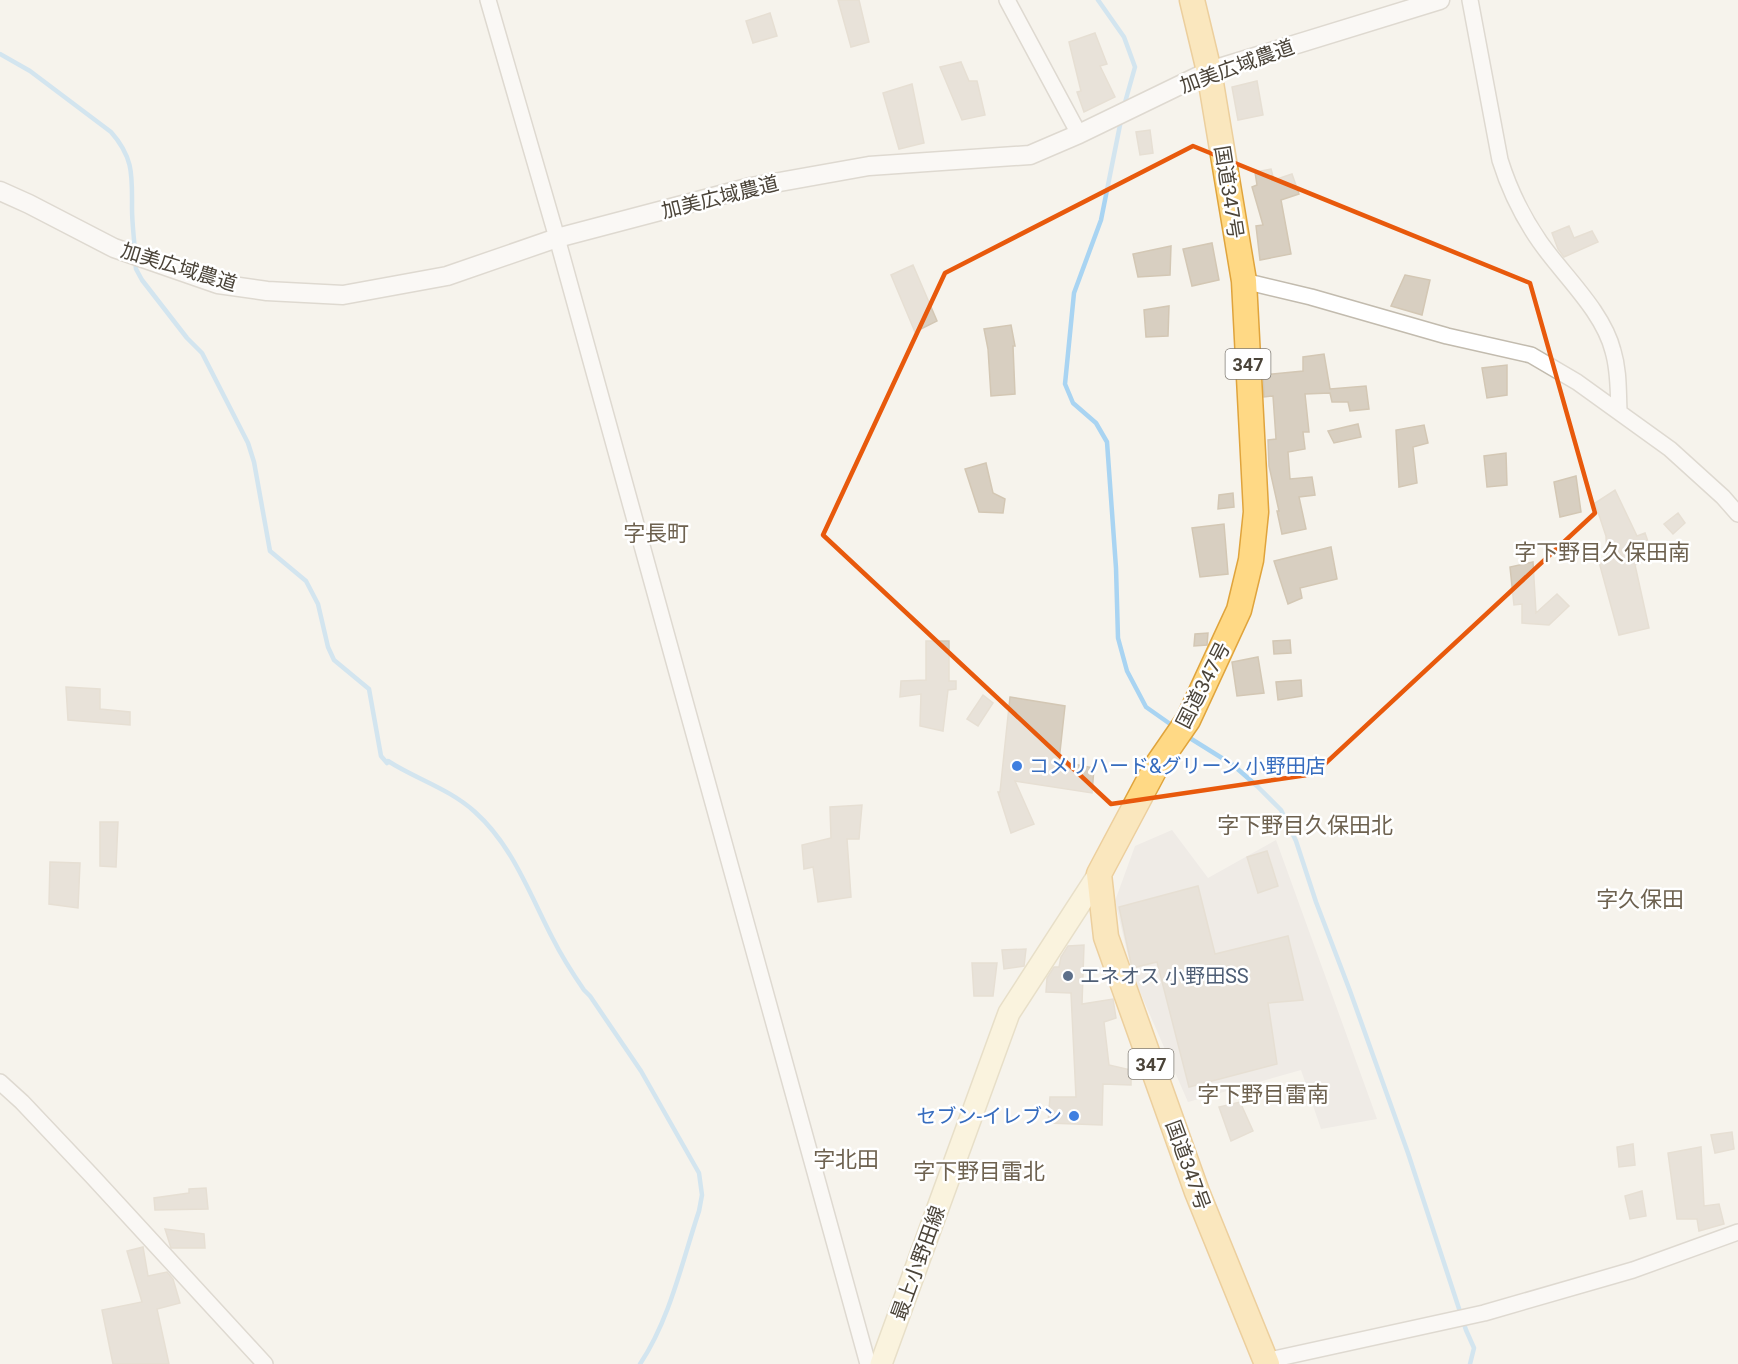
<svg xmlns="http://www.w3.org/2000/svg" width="1738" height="1364" viewBox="0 0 1738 1364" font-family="Roboto,'Noto Sans JP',sans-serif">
<rect width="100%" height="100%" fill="#f6f3ec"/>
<path fill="#e6e2dd" d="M1172 830 1208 878 1276 840 1377 1119 1321 1129 1301 1070 1188 1102 1133 976 1115 901 1135 846Z"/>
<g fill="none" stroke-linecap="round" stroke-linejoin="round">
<path stroke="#a9d4f2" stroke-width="4.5" d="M1098 0 1124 37 1135 67 1124 106
M0 54 30 71 111 132C134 158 132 176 132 208 132 223 134 237 135 252
M1121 120 1101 220 1074 293 1065 384 1073 403 1096 423 1107 442 1116 568 1118 638 1127 671 1146 707 1173 726
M135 260 136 269 142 280 187 338 202 353 248 443 254 462 270 551 306 581 318 604 328 647 334 660 369 689 381 756 387 763 388 761C416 779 450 789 475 812 513 846 530 895 553 939 562 957 573 974 584 990L590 996 641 1071 699 1173 702 1195 699 1211C682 1262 670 1319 640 1364
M1185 735 1233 765 1257 786 1281 810 1296 841 1316 902 1350 991 1408 1153 1466 1330 1474 1348 1470 1364"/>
</g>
<path fill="#d8cfc1" stroke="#d3c7b4" stroke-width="1.5" d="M838 0H859L869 42 851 47Z
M770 13 777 36 753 43 746 21Z
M1095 33 1107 64 1100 66 1115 97 1084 112 1077 92 1081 91 1069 42Z
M961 62 969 81H977L985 115 962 120 940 67Z
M1257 81 1263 115 1238 120 1232 87Z
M912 84 924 143 899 149 883 93Z
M1150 130 1153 153 1140 155 1136 132Z
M1271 169 1274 180 1292 174 1299 194 1281 200 1291 254 1260 260 1256 226 1263 225 1252 187 1257 185 1255 172Z
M1569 226 1574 238 1592 231 1598 242 1564 257 1558 249 1552 233Z
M1212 243 1219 280 1192 286 1183 249Z
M1171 246 1170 275 1138 277 1133 254Z
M913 265 937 321 915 332 891 275Z
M1405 275 1430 280 1422 315 1391 306Z
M1169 306 1168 336 1146 337 1144 310Z
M1011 325 1015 346H1013L1015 394 991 396 988 349 984 329Z
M1324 354 1330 389 1366 386 1369 409 1350 411 1348 402H1332L1330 393 1305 394 1309 432H1303L1305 449 1288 452 1290 479 1312 477 1315 495 1299 497 1306 529 1282 534 1277 511H1279L1269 466 1268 440 1276 439 1273 396 1264 397 1263 375 1303 371V357Z
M1507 365V395L1487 398 1482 368Z
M1358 424 1361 437 1334 443 1328 431Z
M1424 425 1428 443 1413 447 1417 483 1399 487 1396 430Z
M1506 453 1507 485 1487 487 1484 456Z
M986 463 993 493 1005 499 1003 513 979 512 965 469Z
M1576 476 1581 512 1560 517 1554 482Z
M1615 490 1637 536 1645 533 1653 556 1635 565 1649 628 1619 635 1599 562 1607 559 1606 536 1595 503Z
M1233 493 1234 507 1218 509 1219 495Z
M1678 513 1685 523 1673 534 1664 524Z
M1224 524 1228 574 1200 577 1192 528Z
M1331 547 1337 579 1300 588 1302 598 1288 604 1274 561Z
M1533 562 1536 613 1557 594 1569 606 1549 625 1522 623V604L1514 605 1510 567Z
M1208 633 1207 645 1194 646 1195 634Z
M1290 640 1291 653 1274 654 1273 641Z
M926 641H949V681H956V689L948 690 943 731 920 726 921 694 900 697 901 681 926 680Z
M1258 657 1264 693 1237 696 1232 662Z
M1301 680 1302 696 1278 700 1276 682Z
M66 687 100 689V709L130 712V725L68 720Z
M983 695 993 703 978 726 967 719Z
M1010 697 1065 706 1059 761 1094 768 1092 793 1015 781 1034 824 1011 833 998 792H1000Z
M862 805 859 839H847L851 897 818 902 813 867 804 869 802 845 831 838 830 807Z
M100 822H118L116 867 100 866Z
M1267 851 1278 886 1258 893 1247 857Z
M50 862 80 863 78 908 49 904Z
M1198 886 1215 954 1288 936 1303 1000 1268 1003 1277 1064 1189 1087 1157 962 1132 968 1119 907Z
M1084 945 1082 1004 1113 999 1116 1018 1104 1022 1109 1065 1131 1070V1085L1103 1084 1102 1125 1048 1123 1050 1097H1076L1071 993 1046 992 1047 978 1054 967H1059L1061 957 1068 946Z
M1026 949 1024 966 1004 969 1002 950Z
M972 963H997L993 996H974Z
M1240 1102 1253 1131 1231 1141 1219 1107Z
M1732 1132 1734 1149 1715 1153 1711 1135Z
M1633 1144 1635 1165 1619 1167 1617 1147Z
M1701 1147 1704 1206 1719 1204 1724 1224 1699 1231 1697 1219H1677L1668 1153Z
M206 1188 208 1209 155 1210 154 1198 189 1193V1189Z
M1642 1191 1646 1216 1630 1219 1625 1196Z
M165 1229 204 1234 205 1248H171Z
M143 1247 148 1276 167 1272 173 1279 180 1303 157 1309 169 1364H113L102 1310 142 1302 127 1251Z"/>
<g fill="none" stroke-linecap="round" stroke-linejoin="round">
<defs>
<path id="minor" d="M488 0 557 238 868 1364
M1007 0 1079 134
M1470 0 1500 160C1509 189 1522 216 1540 242 1563 275 1603 311 1613 351 1619 371 1618 390 1619 410
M1244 281 1311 297 1447 336 1531 355 1577 382 1670 449 1723 497 1738 514
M0 1082 22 1102 92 1176 265 1364
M1265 1361 1484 1313 1633 1270 1738 1232"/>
<path id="tertiary" d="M0 191 29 204 114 248 218 284 267 291 343 295 447 276 557 238 751 187 869 166 1030 155 1079 134 1209 71 1440 0"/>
<path id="secondary" d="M881 1364 1009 1013 1099 874"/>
<path id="trunk" d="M1192 0 1209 71 1244 281 1256 512 1251 560 1239 610 1188 720 1157 765 1099 874 1106 937 1197 1192 1267 1364"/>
</defs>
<use href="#minor" stroke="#c2bbae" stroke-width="18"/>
<use href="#tertiary" stroke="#c2bbae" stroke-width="21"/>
<use href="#secondary" stroke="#d6c79b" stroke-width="24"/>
<use href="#trunk" stroke="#e0a43c" stroke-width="27"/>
<use href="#minor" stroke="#fff" stroke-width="15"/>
<use href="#tertiary" stroke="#fff" stroke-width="18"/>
<use href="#secondary" stroke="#fff3cd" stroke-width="21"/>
<use href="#trunk" stroke="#ffd985" stroke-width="24"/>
</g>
<path d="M0 0H1738V1364H0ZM1193 146 1530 283 1595 513 1314 774 1111 804 823 535 945 273Z" fill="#f6f3ec" fill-opacity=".55" fill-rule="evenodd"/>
<path fill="none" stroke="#e8590c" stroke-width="4.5" stroke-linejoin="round" d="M1193 146 1530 283 1595 513 1314 774 1111 804 823 535 945 273Z"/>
<g fill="#3f7fe0" stroke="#fff" stroke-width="2">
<circle cx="1017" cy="766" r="6"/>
<circle cx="1074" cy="1116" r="6"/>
</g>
<circle fill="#5c6f8a" stroke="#fff" stroke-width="2" cx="1068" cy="976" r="6"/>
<g text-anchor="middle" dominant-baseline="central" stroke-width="5" stroke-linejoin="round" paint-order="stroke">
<g fill="#fff" stroke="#817c74" stroke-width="1.5">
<rect x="1225.5" y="349" width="45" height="30" rx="4.5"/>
<rect x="1128.5" y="1049" width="45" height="30" rx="4.5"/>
</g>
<g font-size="18" font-weight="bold" fill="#4b4439">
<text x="1248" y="364">347</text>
<text x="1151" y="1064">347</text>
</g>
<g font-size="20" fill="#4b4439" stroke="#fff">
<text transform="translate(1237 66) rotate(-20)">加美広域農道</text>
<text transform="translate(1229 192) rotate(81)">国道347号</text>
<text transform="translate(720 197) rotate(-14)">加美広域農道</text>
<text transform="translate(179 267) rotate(17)">加美広域農道</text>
<text transform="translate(1203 685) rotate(-63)">国道347号</text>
<text transform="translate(1188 1165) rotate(70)">国道347号</text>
<text transform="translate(918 1263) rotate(-70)">最上小野田線</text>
</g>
<g font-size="20" fill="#366cbe" stroke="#fff" text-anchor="start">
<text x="1029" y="766">コメリハード&amp;グリーン 小野田店</text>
<text x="1062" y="1116" text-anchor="end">セブン-イレブン</text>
</g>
<g font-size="20" fill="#4e5e75" stroke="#fff" text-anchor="start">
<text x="1080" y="976">エネオス 小野田SS</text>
</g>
<g font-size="22" fill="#6e6250" stroke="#fff">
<text x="656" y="533">字長町</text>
<text x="1602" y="552">字下野目久保田南</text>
<text x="1305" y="825">字下野目久保田北</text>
<text x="1640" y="899">字久保田</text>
<text x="1263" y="1094">字下野目雷南</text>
<text x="846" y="1159">字北田</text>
<text x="979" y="1171">字下野目雷北</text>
</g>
</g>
</svg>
